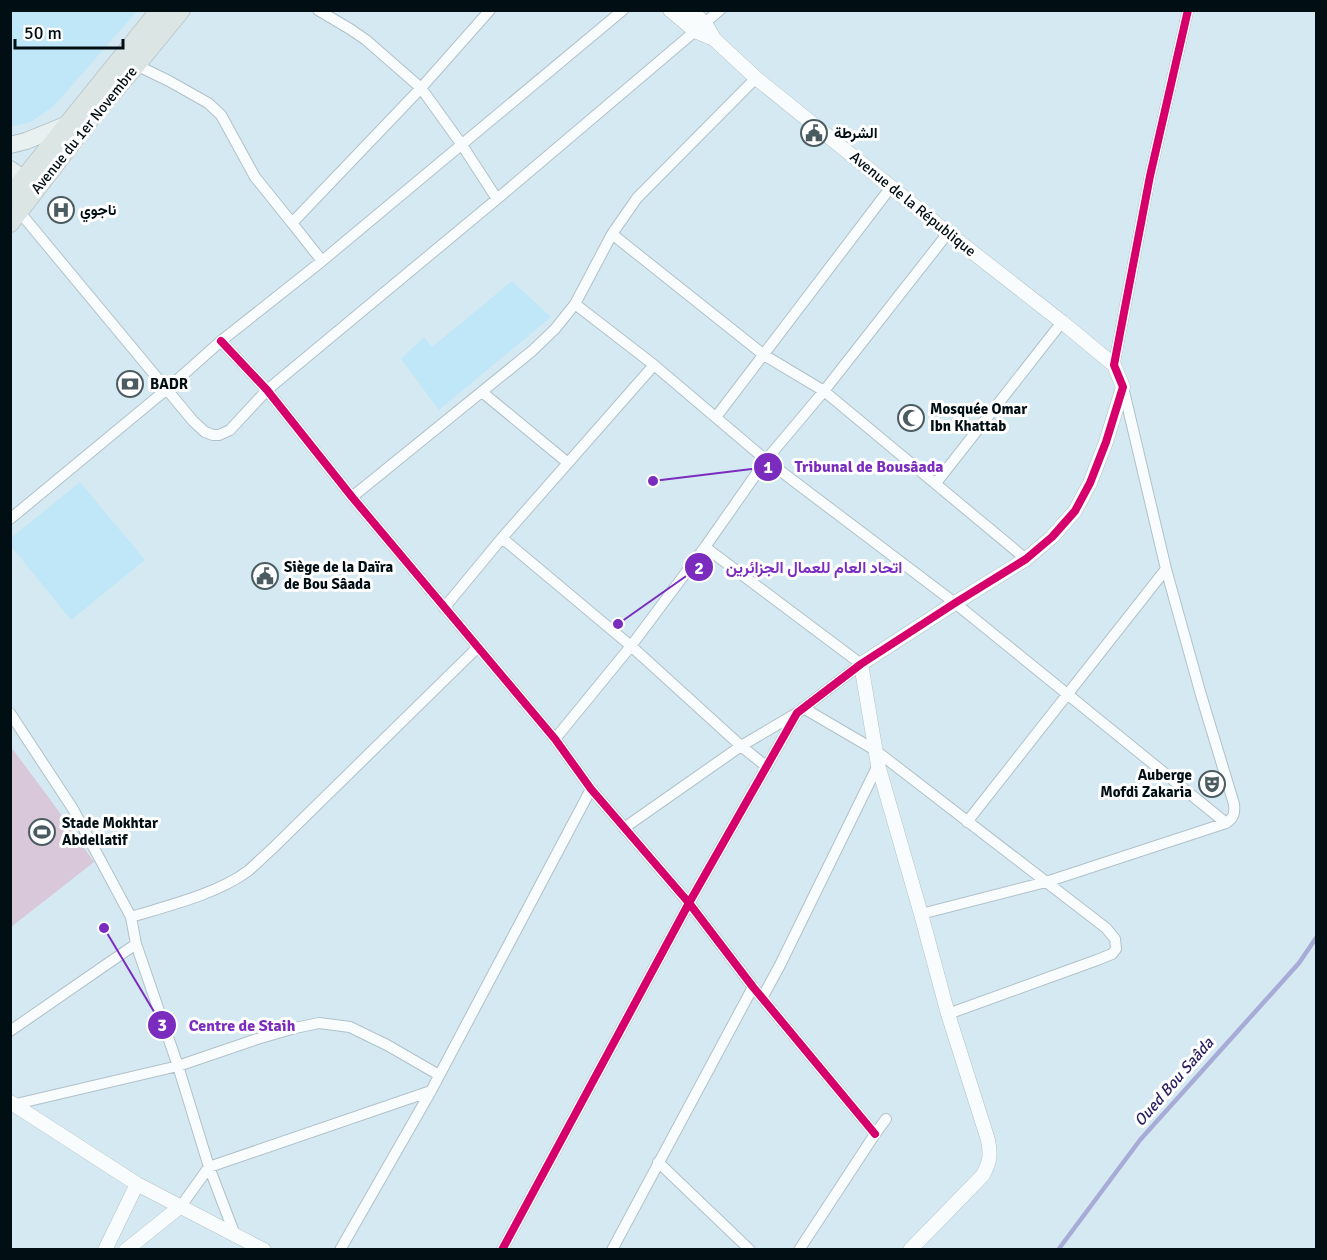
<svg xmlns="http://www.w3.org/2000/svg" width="1327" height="1260" viewBox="0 0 1327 1260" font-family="Signika,Vazirmatn,sans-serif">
<rect width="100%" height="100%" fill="#d5e9f2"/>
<path fill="#bfe7f7" d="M10 11 11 10 137 11 54 106 31 122 11 127Z
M512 281 551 317 439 410 401 359 424 337 432 347Z
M80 482 145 560 71 620 11 546V538Z"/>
<path fill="#d9c7da" d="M11 747 52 802 94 862 11 927Z"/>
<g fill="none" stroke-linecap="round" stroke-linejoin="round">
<path stroke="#a7acd7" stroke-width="4.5" d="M1058 1250 1140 1140 1299 963 1316 938"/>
<defs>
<path id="minor" d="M318 10 350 29 366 40 421 88 462 145 497 199
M136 65 169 81 208 103 221 115 255 177 292 223
M17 209 193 421 205 432 213 435H219L230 430 267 390 497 199 720 10
M612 234 764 355 824 391 1026 559
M322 261 292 223 421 88 490 10
M575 304 654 365 766 460 955 603 1226 823
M221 341 267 390 352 497 555 739 591 789 689 903 753 987 875 1134
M1114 365 1150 176 1188 10
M482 392 568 463
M716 417 891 187
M936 483 1062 322
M352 497 532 351 555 329 575 304 612 234 637 198 756 78
M10 519 167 389 221 341 322 261 623 10
M502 538 631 646 741 746 767 767
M444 608 502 538 654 365
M805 709 875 750 1106 928 1115 939 1116 949 1112 954 1097 960 948 1014
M10 713 73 809 131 917 136 944 178 1066 209 1167 235 1235
M555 739 631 646 705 547 766 460 824 391 948 233
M967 822 1166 569
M624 828 741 746 797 713
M921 914 1046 882 1226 823C1234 818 1235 813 1234 804L1201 695 1166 569 1123 387
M131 917C167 906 217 894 248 871 256 864 264 856 272 849L478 647
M762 998 779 967 878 765
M10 1031 136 944
M16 1104 178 1066 257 1039 295 1028 319 1023 350 1027 387 1045 439 1075
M658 1162 750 1250
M181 1206 209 1167 431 1091
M340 1250 431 1091 591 789
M502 1250 689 903 797 713 861 664 705 547
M612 1250 753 987
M799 1250 875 1134 886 1119"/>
<path id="tertiary" d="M670 10 695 31 714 39 705 23 690 10
M714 39 756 78 948 233 1062 322 1114 365 1123 387 1106 442 1090 483 1075 511 1052 537 1026 559 955 603 861 664 878 765 921 914 948 1014 988 1140C991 1156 990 1161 983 1175L910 1250
M10 1102 137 1184 264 1250
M105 1250 137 1184
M126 1250 181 1206"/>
<path id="secondary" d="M10 145 26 141 68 124
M10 169 34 186"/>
<path id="primary" d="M10 196 68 124 160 10
M10 223 96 111 136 65 181 10"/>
</defs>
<use href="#minor" stroke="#b0c1c9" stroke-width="12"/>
<use href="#tertiary" stroke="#b0c1c9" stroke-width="15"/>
<use href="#secondary" stroke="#b0c1c9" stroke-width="18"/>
<use href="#primary" stroke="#bdc7cb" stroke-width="20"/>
<use href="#minor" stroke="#f9fcfd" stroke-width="10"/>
<use href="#tertiary" stroke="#f9fcfd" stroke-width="14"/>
<use href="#secondary" stroke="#e9f1f0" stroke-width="16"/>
<use href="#primary" stroke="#dae5e4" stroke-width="18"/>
<defs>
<path id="cycleway" d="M221 341 267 390 352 497 555 739 591 789 689 903 753 987 875 1134
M502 1250 689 903 797 713 861 664 955 603 1026 559 1052 537 1075 511 1090 483 1106 442 1123 387 1114 365 1150 176 1188 10"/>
</defs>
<use href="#cycleway" stroke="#fff" stroke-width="11"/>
<use href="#cycleway" stroke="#d6006c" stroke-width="8"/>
</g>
<defs>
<symbol id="civic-ring" viewBox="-11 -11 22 22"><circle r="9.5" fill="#fff" stroke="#4b5b62" stroke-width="1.5"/><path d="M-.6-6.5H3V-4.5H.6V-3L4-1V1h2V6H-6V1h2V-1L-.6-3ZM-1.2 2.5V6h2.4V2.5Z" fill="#4b5b62"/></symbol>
<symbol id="hospital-ring" viewBox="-11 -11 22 22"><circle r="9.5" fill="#fff" stroke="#4b5b62" stroke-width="1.5"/><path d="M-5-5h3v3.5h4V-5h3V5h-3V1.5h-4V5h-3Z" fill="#4b5b62"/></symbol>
<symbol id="bank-ring" viewBox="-11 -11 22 22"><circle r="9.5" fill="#fff" stroke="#4b5b62" stroke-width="1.5"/><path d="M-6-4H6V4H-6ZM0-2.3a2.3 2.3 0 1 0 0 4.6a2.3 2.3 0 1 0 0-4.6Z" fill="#4b5b62"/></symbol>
<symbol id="mosque-ring" viewBox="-11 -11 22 22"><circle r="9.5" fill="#fff" stroke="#4b5b62" stroke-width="1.5"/><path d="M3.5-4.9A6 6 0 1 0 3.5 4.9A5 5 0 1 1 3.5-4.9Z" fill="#4b5b62"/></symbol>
<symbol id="theatre-ring" viewBox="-11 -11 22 22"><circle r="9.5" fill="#fff" stroke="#4b5b62" stroke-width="1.5"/><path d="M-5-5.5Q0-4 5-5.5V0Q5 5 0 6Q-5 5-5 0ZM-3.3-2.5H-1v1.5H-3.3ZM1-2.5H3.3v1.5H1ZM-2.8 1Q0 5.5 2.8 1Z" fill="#4b5b62"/></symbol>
<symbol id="stadium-ring" viewBox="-11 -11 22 22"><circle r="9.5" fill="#fff" stroke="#4b5b62" stroke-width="1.5"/><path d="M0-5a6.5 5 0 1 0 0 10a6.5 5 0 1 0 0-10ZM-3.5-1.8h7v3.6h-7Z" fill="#4b5b62"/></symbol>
</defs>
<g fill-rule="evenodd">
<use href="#civic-ring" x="799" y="118" width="30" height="30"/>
<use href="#hospital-ring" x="46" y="195" width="30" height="30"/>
<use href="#bank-ring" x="115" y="369" width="30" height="30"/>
<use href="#mosque-ring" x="896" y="403" width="30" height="30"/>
<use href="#civic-ring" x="250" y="561" width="30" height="30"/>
<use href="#theatre-ring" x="1197" y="769" width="30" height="30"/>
<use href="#stadium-ring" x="27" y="817" width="30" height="30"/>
</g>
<g text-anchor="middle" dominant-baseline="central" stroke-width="6" stroke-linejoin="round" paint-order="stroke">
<g font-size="15" fill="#010f15" stroke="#fff">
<text transform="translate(84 130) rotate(-51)">Avenue du 1er Novembre</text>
<text transform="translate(913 204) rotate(39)">Avenue de la République</text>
</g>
<g font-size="15" font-weight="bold" fill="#010f15" stroke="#fff" text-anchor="start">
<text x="834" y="133">الشرطة</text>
<text x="80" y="210">ناجوي</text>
<text x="150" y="384">BADR</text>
<text x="930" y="409">Mosquée Omar<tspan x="930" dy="17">Ibn Khattab</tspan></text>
<text x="284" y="567">Siège de la Daïra<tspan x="284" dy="17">de Bou Sâada</tspan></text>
<text x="1192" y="775" text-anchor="end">Auberge<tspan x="1192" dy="17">Mofdi Zakaria</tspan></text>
<text x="62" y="823">Stade Mokhtar<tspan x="62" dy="17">Abdellatif</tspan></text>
</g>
<g font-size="16" font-style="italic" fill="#2a1f62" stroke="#fff">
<text transform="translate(1174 1082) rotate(-49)">Oued Bou Saâda</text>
</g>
</g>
<path fill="none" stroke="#7b2cbf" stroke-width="2" d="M653 481L768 467M618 624L699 567M104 928L162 1025"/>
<g fill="#7b2cbf" stroke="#fff" stroke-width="2">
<circle cx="653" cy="481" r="6"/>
<circle cx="618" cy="624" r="6"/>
<circle cx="104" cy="928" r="6"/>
<circle cx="768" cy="467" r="15"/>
<circle cx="699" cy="567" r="15"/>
<circle cx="162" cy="1025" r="15"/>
</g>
<g font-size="18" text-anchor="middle" font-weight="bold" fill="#fff">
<text x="768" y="473">1</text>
<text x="699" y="574">2</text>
<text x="162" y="1031">3</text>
</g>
<g font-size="16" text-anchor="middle" font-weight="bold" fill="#7b2cbf" stroke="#fff" stroke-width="6" stroke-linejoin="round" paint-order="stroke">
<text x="869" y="472">Tribunal de Bousâada</text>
<text x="814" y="573">اتحاد العام للعمال الجزائرين</text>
<text x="242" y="1031">Centre de Staih</text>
</g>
<rect width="1327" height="1260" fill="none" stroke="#010f15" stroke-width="24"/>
<path d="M15 39v9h108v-9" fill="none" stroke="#010f15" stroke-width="3"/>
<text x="24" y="39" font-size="18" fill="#010f15" stroke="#ffffff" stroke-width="4.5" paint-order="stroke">50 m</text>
</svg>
